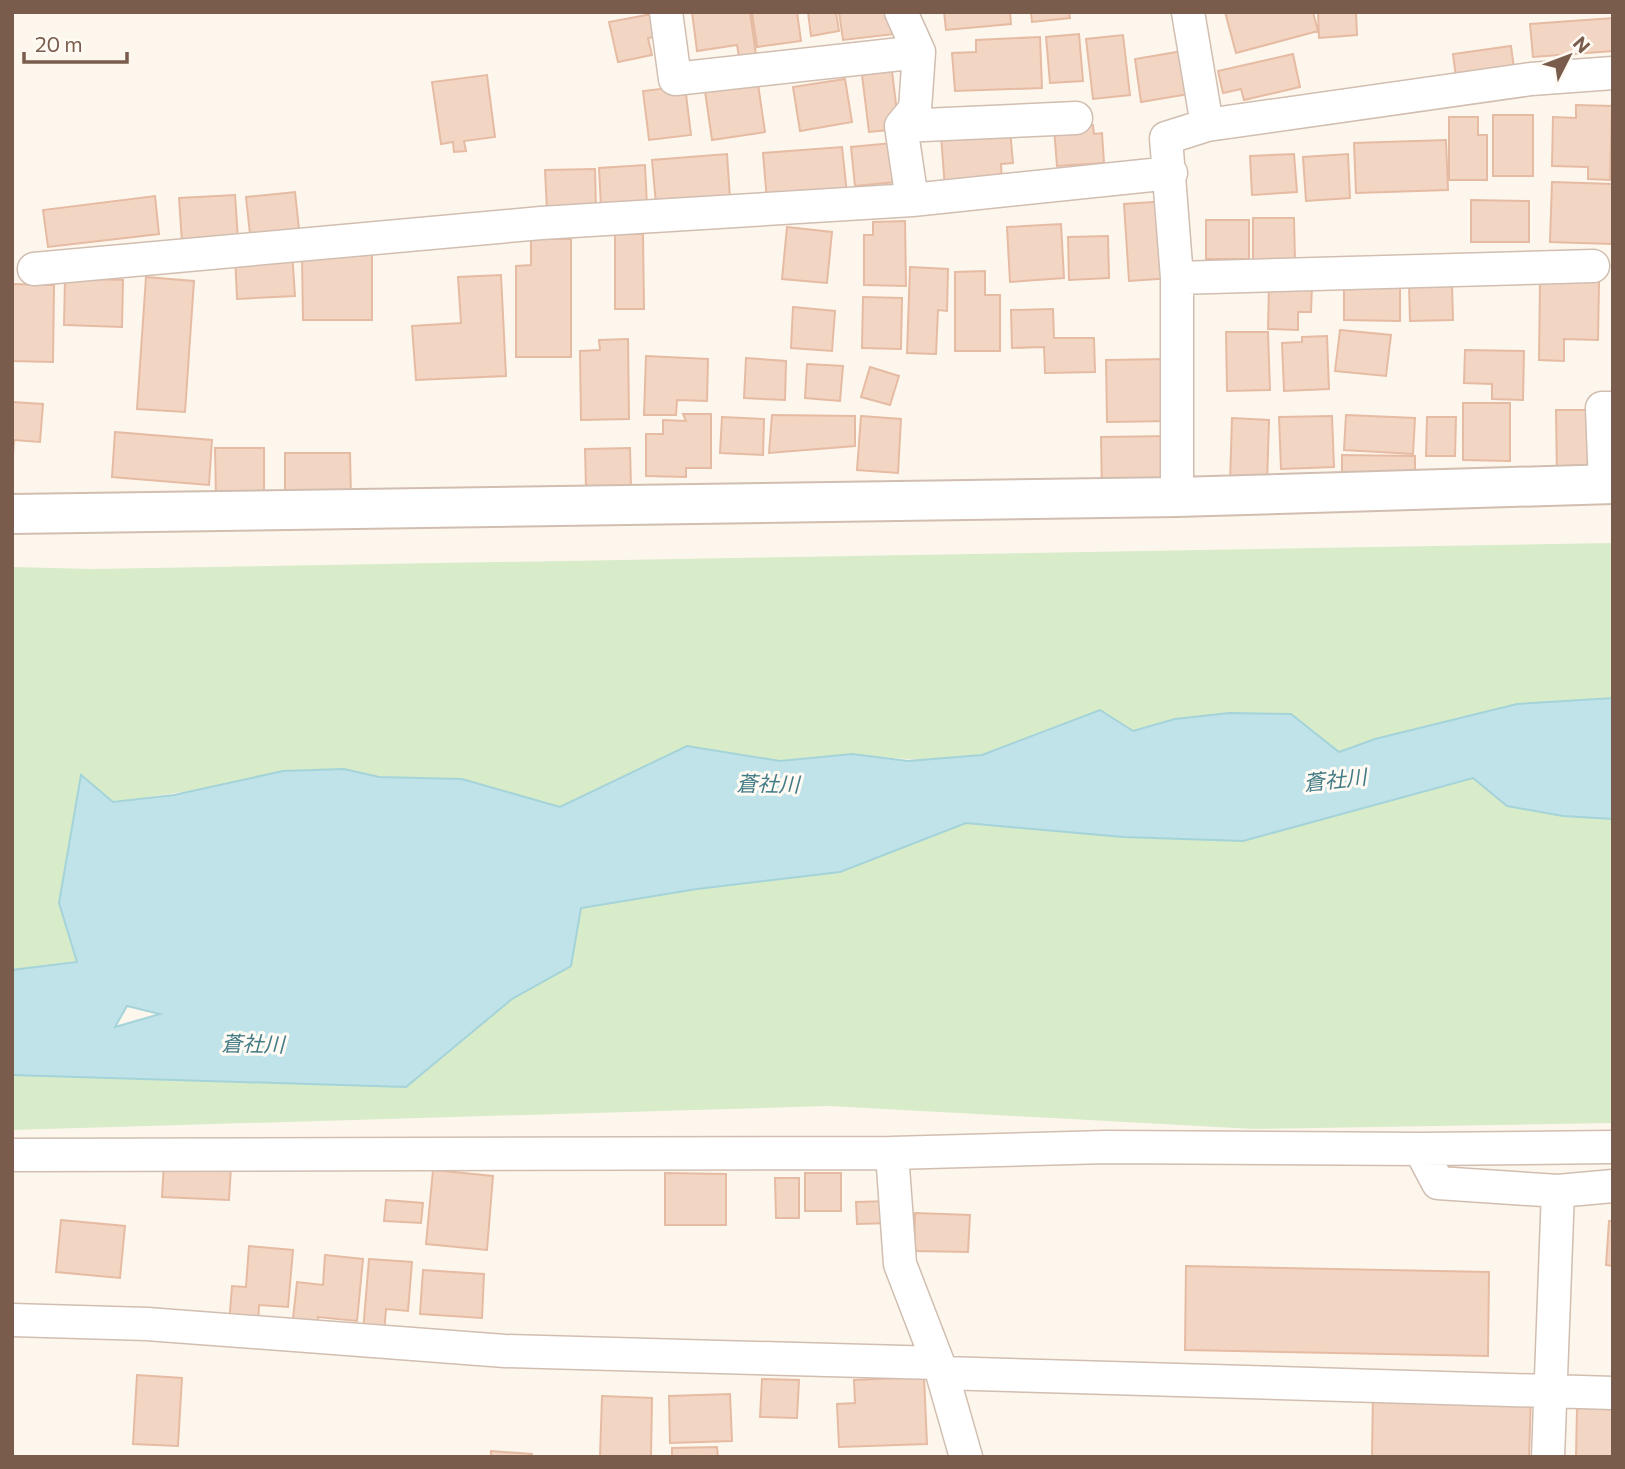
<svg xmlns="http://www.w3.org/2000/svg" width="1625" height="1469" viewBox="0 0 1625 1469" font-family="Commissioner,'Noto Sans JP',sans-serif">
<rect width="100%" height="100%" fill="#fdf6ec"/>
<path fill="#d8ecc9" d="M1613 543V698L1517 704 1375 739 1338 752 1290 714 1175 719 1133 731 982 755 920 760 866 756 780 761 687 746 560 808 462 779 379 777 344 769 113 802 59 903 77 962 12 970V567L92 569Z
M1473 778 1507 806 1569 816 1613 819V1123L1254 1129 829 1106 12 1130V1075L406 1087 512 999 570 966 581 908 697 889 840 872 966 823 1123 837 1243 841Z"/>
<path fill="#bfe3e8" stroke="#a5d3da" stroke-width="2" fill-rule="evenodd" d="M1613 698V819L1563 816 1507 806 1473 778 1243 841 1123 837 966 823 840 872 697 889 581 908 571 966 512 999 406 1087 12 1075V970L77 962 59 903 81 775 113 802 174 795 283 771 344 769 379 777 462 779 560 807 687 746 780 761 852 754 908 761 982 755 1100 710 1133 731 1175 719 1229 713 1291 714 1339 752 1375 739 1517 704ZM127 1006 160 1014 115 1027Z"/>
<path fill="#f3d5c3" stroke="#e6bba3" stroke-width="2" d="M692 12H750L756 55 739 57 737 45 697 51Z
M752 12H797L801 41 757 47Z
M808 12H836L839 31 811 36Z
M839 12H890L895 34 843 40Z
M944 12H1010L1011 24 946 30Z
M1031 12H1069L1070 18 1032 22Z
M1225 12H1313L1318 31 1236 53Z
M1318 12H1356L1357 35 1319 38Z
M652 14 656 37 648 38 652 55 618 62 609 22Z
M1613 18V51L1533 57 1530 24Z
M1079 34 1083 81 1050 83 1046 37Z
M1123 35 1130 95 1093 99 1086 39Z
M1040 37 1042 88 955 91 952 53 976 52V40Z
M1511 46 1515 76 1457 85 1453 54Z
M1183 51 1189 94 1141 102 1135 59Z
M1293 54 1300 87 1244 100 1241 89 1223 93 1218 71Z
M892 71 899 129 869 132 862 75Z
M487 75 495 137 464 141 466 151 454 152 453 142 441 144 432 82Z
M845 79 852 122 800 131 793 87Z
M758 84 765 132 712 140 705 91Z
M685 86 691 135 649 140 643 91Z
M1576 105 1612 106 1610 180 1588 179V167L1552 166 1553 117 1576 118Z
M1493 115H1533V176H1493Z
M1449 117H1478V135H1487V180H1449Z
M1093 125 1094 134 1102 133 1104 163 1057 166 1054 128Z
M1010 129 1013 163 1001 164 1002 184 945 189 941 135Z
M1446 140 1448 190 1356 193 1354 143Z
M892 143 896 182 855 186 851 147Z
M842 147 847 194 767 201 763 153Z
M727 154 730 198 656 204 652 160Z
M1294 154 1297 192 1252 195 1250 156Z
M1348 154 1350 198 1306 201 1303 157Z
M645 165 647 206 601 208 599 168Z
M595 169 596 210 547 211 545 170Z
M1552 182 1613 184 1612 244 1550 242Z
M295 192 299 229 250 234 246 197Z
M235 195 238 239 182 242 179 198Z
M155 196 159 234 48 247 43 210Z
M1471 200 1529 201V242H1471Z
M1167 201 1172 278 1129 281 1124 204Z
M1253 218H1294L1295 262H1253Z
M1206 220H1249V259H1206Z
M905 221 906 286 864 285V235H873V222Z
M1061 224 1064 278 1010 282 1007 227Z
M787 227 832 232 827 283 782 279Z
M615 234H643L644 309H615Z
M1108 236 1109 278 1069 280 1068 237Z
M531 239H571V357H516V266L531 265Z
M292 251 295 296 237 299 235 254Z
M302 255H372V320H303Z
M910 267 948 269 947 311 938 310 936 354 907 353Z
M985 271V295H1000V351H955V272Z
M501 275 506 376 416 380 412 326 461 323 458 277Z
M146 277 194 281 185 412 137 409Z
M65 278 123 280 122 327 64 325Z
M1540 281 1599 282 1598 340 1564 339V361L1539 360Z
M1269 283 1312 284 1311 312H1298V330L1268 329Z
M1452 283 1453 320 1410 321 1409 284Z
M12 284 54 285 53 362 12 361Z
M1344 285H1400V321L1344 320Z
M863 297 902 298 901 349 862 348Z
M793 307 835 311 832 351 791 348Z
M1053 309 1054 338H1094L1095 372 1045 373 1044 347 1012 348 1011 310Z
M1340 330 1391 335 1386 376 1335 371Z
M1226 332H1268L1270 390 1227 391Z
M1327 336 1329 389 1284 391 1282 343 1302 342V337Z
M628 339 629 419 581 420 580 351 600 350 599 340Z
M1465 350 1524 351 1523 400 1492 399V384L1464 383Z
M646 356 708 359 707 401 677 400 676 415H644Z
M746 358 786 361 785 400 744 398Z
M1170 359 1171 421 1107 422 1106 360Z
M807 364 843 366 840 401 805 398Z
M870 367 899 376 890 405 861 397Z
M12 402 43 404 40 442 14 440 12 472Z
M1463 403H1510V461L1463 460Z
M1556 410H1599L1600 475 1557 476Z
M683 414H711V468H686V477L646 476V434H663V420L686 421Z
M772 415 855 416V446L769 453Z
M1346 415 1415 418 1413 454 1344 450Z
M861 416 901 419 898 473 857 470Z
M1332 416 1334 467 1281 469 1279 417Z
M722 417 764 419 763 455 720 453Z
M1427 417H1456L1455 456H1426Z
M1232 418 1269 420 1267 484 1230 483Z
M115 432 212 440 209 485 112 477Z
M1172 436 1173 491 1102 492 1101 437Z
M215 448H264V498H216Z
M630 448 631 487 586 488 585 449Z
M285 453H350L351 497H285Z
M1342 455 1415 456V487L1342 486Z
M164 1163 231 1167 229 1200 162 1197Z
M433 1170 493 1176 487 1250 426 1244Z
M665 1173 726 1174V1225H665Z
M805 1173H841V1211H805Z
M775 1178H799V1218H776Z
M386 1200 423 1203 421 1223 384 1221Z
M891 1201 892 1223 857 1224 856 1202Z
M915 1213 970 1215 968 1252 914 1251Z
M61 1220 125 1226 120 1278 56 1272Z
M1609 1221H1613V1266L1606 1265Z
M249 1246 293 1250 288 1307 259 1305 258 1326 229 1324 232 1286 246 1287Z
M325 1255 363 1259 357 1321 318 1317 317 1330 292 1328 297 1282 323 1285Z
M369 1259 412 1262 408 1311 386 1309 384 1333 363 1332Z
M1186 1266 1489 1272 1488 1356 1185 1350Z
M423 1270 484 1274 482 1318 420 1314Z
M137 1375 182 1378 178 1446 133 1444Z
M924 1377 927 1444 839 1447 837 1404 855 1403 854 1380Z
M762 1379 799 1380 797 1418 760 1417Z
M1373 1391 1531 1396 1529 1457H1372Z
M730 1394 732 1441 670 1443 669 1396Z
M602 1396 652 1398 651 1457H600Z
M1577 1408 1613 1409V1457H1576Z
M717 1447 718 1457H672V1448Z
M491 1451 532 1454V1457H491Z"/>
<g fill="none" stroke-linecap="round" stroke-linejoin="round">
<defs>
<path id="minor" d="M666 12 675 79 919 52
M901 12 919 52 915 109 901 126 912 200 1171 173
M1188 12 1207 125
M901 126 1076 118
M34 269 541 223 912 200
M1177 278 1593 266
M1605 484 1602 408H1613
M1177 497V278L1166 138 1207 125 1531 79 1613 73
M1420 1149 1613 1147
M892 1153 900 1264 942 1373 966 1457
M12 1155 892 1153 1106 1147 1420 1149 1438 1183 1558 1191 1613 1186
M12 1320 147 1324 505 1351 938 1363
M942 1373 1613 1393
M1548 1457 1558 1191"/>
<path id="tertiary" d="M12 514 1177 497 1613 484"/>
</defs>
<use href="#minor" stroke="#d1beb0" stroke-width="35"/>
<use href="#tertiary" stroke="#d1beb0" stroke-width="42"/>
<use href="#minor" stroke="#fff" stroke-width="32"/>
<use href="#tertiary" stroke="#fff" stroke-width="38"/>
</g>
<g text-anchor="middle" dominant-baseline="central" stroke-width="6" stroke-linejoin="round" paint-order="stroke">
<g font-size="21" font-style="italic" fill="#437c86" stroke="#fffaf3">
<text transform="translate(1335 779) rotate(-6)">蒼社川</text>
<text transform="translate(768 783) rotate(1)">蒼社川</text>
<text transform="translate(253 1043) rotate(1)">蒼社川</text>
</g>
</g>
<rect width="1625" height="1469" fill="none" stroke="#7a5c4d" stroke-width="28"/>
<g transform="translate(1569 56) rotate(48)" stroke="#fffaf3" stroke-width="5" paint-order="stroke">
<path d="M0-5L12 26L0 18L-12 26Z" fill="#7a5c4d"/>
<text y="-10" font-size="19" font-weight="bold" text-anchor="middle" fill="#7a5c4d">N</text>
</g>
<path d="M24 52v10h103v-10" fill="none" stroke="#7a5c4d" stroke-width="3.5"/>
<text x="35" y="52" font-size="21" fill="#7a5c4d" stroke="#fffaf3" stroke-width="5" paint-order="stroke">20 m</text>
</svg>
